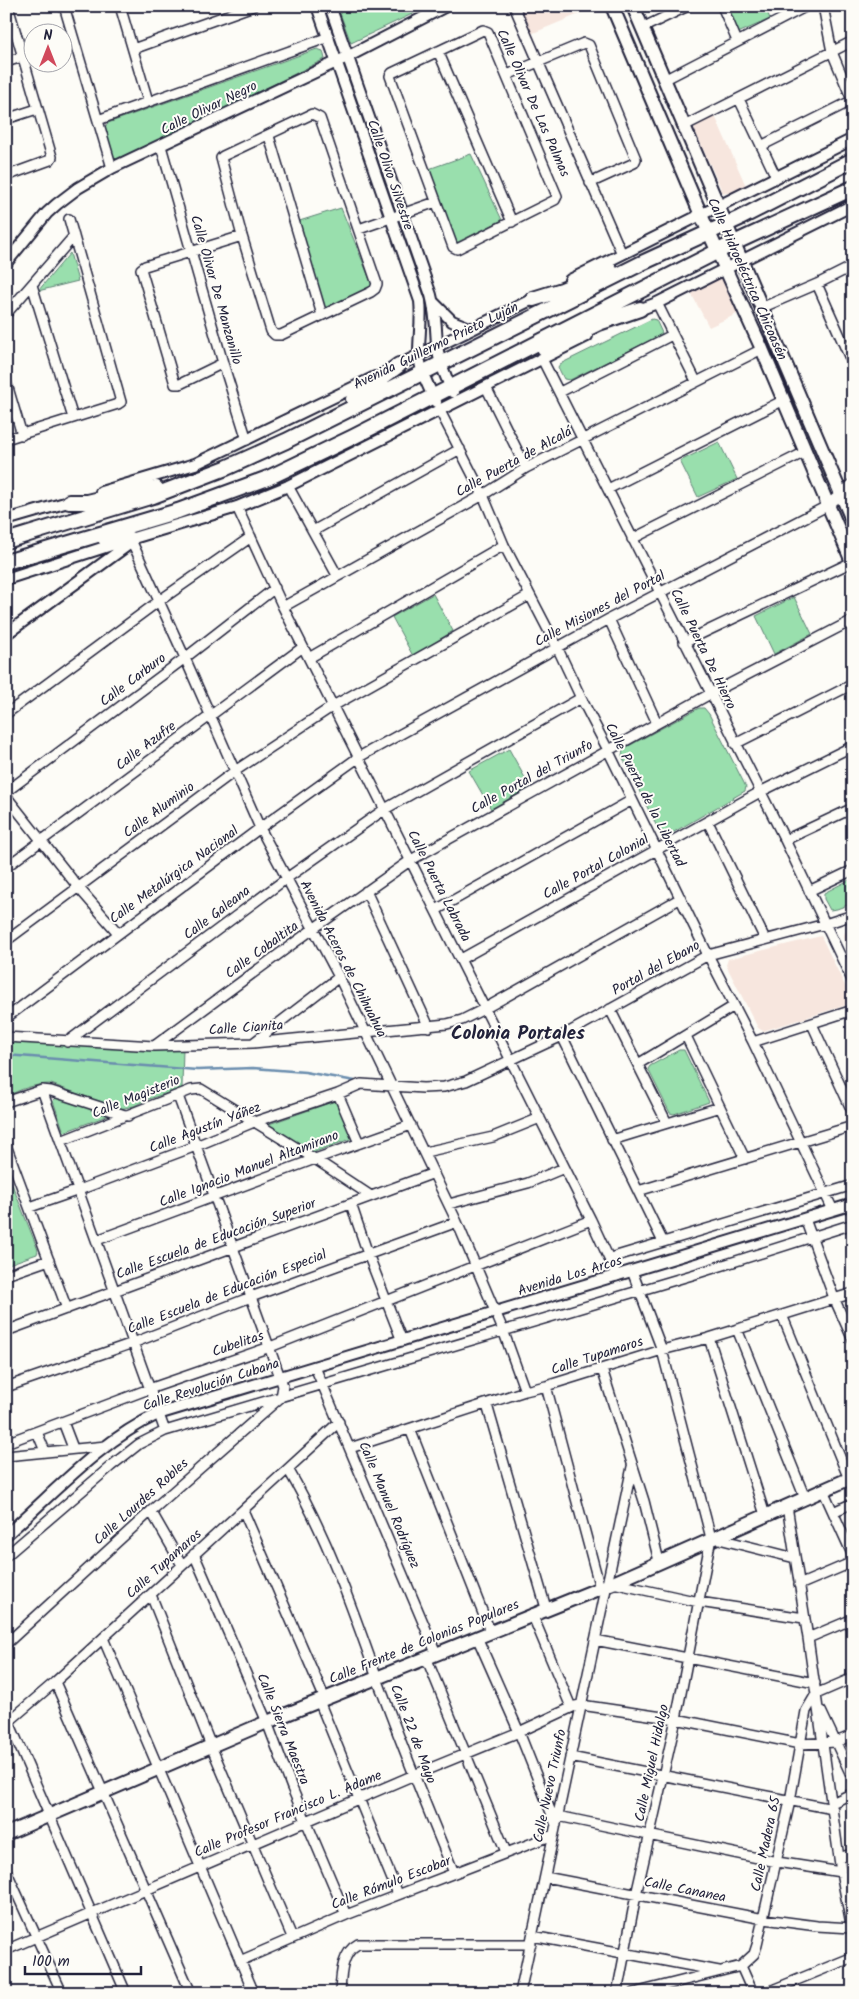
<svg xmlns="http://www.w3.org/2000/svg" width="859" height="1999" viewBox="0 0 859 1999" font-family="Kalam,sans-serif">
<rect width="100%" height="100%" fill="#fdfcf7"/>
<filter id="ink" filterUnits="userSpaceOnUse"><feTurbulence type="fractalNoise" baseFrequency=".02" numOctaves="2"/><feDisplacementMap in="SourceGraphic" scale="10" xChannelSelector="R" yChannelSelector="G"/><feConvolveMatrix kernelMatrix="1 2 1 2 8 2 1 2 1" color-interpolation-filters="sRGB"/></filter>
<g filter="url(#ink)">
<path fill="#f7e6de" d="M520 6H596V7L531 34Z
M765 6H787L769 15Z
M715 116 746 186 731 193H723L694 129 696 124Z
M721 277 739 313 709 327 691 293Z
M853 929V958L843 938 845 932Z
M821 936 851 998 850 1004 763 1031 758 1028 726 965 728 959Z"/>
<path fill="#99dfad" stroke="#5e8074" d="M343 6H429L351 43 338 8Z
M725 6H765L770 19 738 33Z
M317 49 323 51 325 59 122 159H116L113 156 105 127 108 123Z
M471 154 502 220 454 244 426 170Z
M341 208 373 287 320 311 293 223Z
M70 253 78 281 38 291Z
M652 319 656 320 662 333 657 337 570 380 564 379 558 367 560 364Z
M719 442 737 479 698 497 680 461Z
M433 594 453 631 413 656 392 617Z
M794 597 812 634 774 654 756 616Z
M699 708H704L709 714 746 787 745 791 667 836 661 835 622 756 623 749Z
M509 749 530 787 491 809 469 771Z
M853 878V903L837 909 830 910 824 899V893Z
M6 1039 183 1048 182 1088 146 1100 134 1106 120 1109 51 1084C35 1084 20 1089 6 1097Z
M679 1050H684L709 1102 674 1114 670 1113 648 1069 650 1066Z
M57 1097 112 1114 64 1132 53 1101Z
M338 1100 353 1138 312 1153 269 1127V1124Z
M6 1169 38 1250 37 1254 6 1265Z"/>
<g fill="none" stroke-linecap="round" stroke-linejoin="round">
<path stroke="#6a8dae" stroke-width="2.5" d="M6 1055 197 1070 253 1068 305 1072 355 1081"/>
<defs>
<path id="minor" d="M64 6 112 168
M120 6 148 101
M514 6 622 254
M722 6 737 41
M823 6 832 52 853 102
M642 28 688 6
M483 30 488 32 557 196 555 200 457 249 453 247 390 76 392 73Z
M133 49 253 6
M438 51 512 222
M6 62 22 57
M507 75 584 43 589 45 636 159 634 163 590 183
M664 80 807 6
M739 99 776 177
M312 114 320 118 377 284 375 289 371 292 281 335H275L271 331 242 236 221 158 223 156Z
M6 119 37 109
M98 120 329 37
M684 126 853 41
M269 136 322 315
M161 146 223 363 247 440
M761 146 853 100
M6 176 50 160 52 157 8 6
M359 229 436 202
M817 284 853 365
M32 285 73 418
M657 303 696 381
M761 308 817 284 853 266
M6 314 74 236
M542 359 785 840 853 982
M223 363 180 384H175L141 269 145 266 242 236
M6 381 22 435
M486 387 526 468
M560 392 672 335
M439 409 483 495 504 545 557 647 581 698 608 750 708 955 753 1042 833 1210
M6 439 118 404 121 402 69 219
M288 486 337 575
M608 489 784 400
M237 507 283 607 591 1220 617 1276
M313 531 460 449
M632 539 805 452
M132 542 185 658 260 828 339 977 457 1222 503 1330 525 1391
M283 607 483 495 526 468 762 349
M609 619 657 723
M684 642 852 562
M309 658 504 545
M6 714 159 601 251 537
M735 744 853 684
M6 792 185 658 275 588
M6 796 78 887 118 933
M708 822 765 939
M785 840 853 808
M6 867 303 647
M366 891 429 1027
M809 891 853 870
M436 910 632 800
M6 941 235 771 333 706 530 595
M461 959 760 792 853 746
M610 1009 667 1123
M6 1018 260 828 359 757 609 619 827 506
M812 1024 853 1113
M562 1036 663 1242
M686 1036 745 1159
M6 1037 154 1046 253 1043 447 1024 462 1020 484 1009 681 898
M67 1042 287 878 385 809 581 698
M753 1042 853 1010
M253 1043 339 977
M154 1046 313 929 411 860 710 694 853 620
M638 1064 734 1006
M42 1090 165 1431 692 1275 853 1224
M338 1094 359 1143
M6 1102 42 1090 51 1091 128 1116
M612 1140 720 1107
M61 1141 191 1090 201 1089 315 1159 371 1196
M6 1145 67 1309
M425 1152 493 1137 540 1118
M638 1191 853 1126
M351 1204 368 1254 402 1341
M449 1204 528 1183 564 1168
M30 1207 79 1190 196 1146 254 1122 338 1094 361 1084 423 1088 444 1087 466 1081 562 1036 708 955 825 924 853 915
M805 1219 834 1298 853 1340
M97 1240 315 1159 411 1125
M610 1258 853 1185
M6 1275 49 1260
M782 1315 849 1479
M737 1329 805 1498
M6 1331 434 1173
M709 1338 765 1515
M315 1367 436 1653
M602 1369 644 1501 659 1561
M546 1386 600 1588
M6 1387 133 1343 251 1297 457 1222
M487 1405 546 1608
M63 1422 73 1448
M410 1429 490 1631
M37 1432 45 1451
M6 1443 149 1389 270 1347 591 1220
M350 1448 525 1391 546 1386 662 1350 709 1338 853 1293
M6 1456 106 1446
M288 1469C326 1534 352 1607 377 1678 401 1744 427 1808 454 1873
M823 1490 853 1556
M787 1506 808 1638 841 1872 853 1934
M243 1510 325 1699
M151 1511 182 1565
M833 1512 853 1503
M715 1538 795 1558
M194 1554 267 1722 292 1788 346 1915
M6 1556 111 1466 139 1444 165 1431
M613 1583 699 1602 804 1618
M799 1585 853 1562
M151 1595 211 1746 292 1937
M532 1614 571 1707
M477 1637 519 1732 556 1825
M103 1638 254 1993
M808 1638 853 1619
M595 1640 815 1683
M6 1644 151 1511 281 1397 283 1386 280 1377 178 1096
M426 1657 506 1852
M55 1682 191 1993
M319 1701 398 1894
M821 1711 853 1779
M9 1722 126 1993
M6 1724 55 1682 339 1422
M570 1757 833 1809
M832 1803 853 1793
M558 1816 777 1862 841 1872
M840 1858 853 1853
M6 1870 62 1993
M545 1877 764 1919 817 1926 852 1928
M532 1936 719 1971
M6 1950 414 1775 519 1732 575 1706 581 1705 676 1719 800 1744 836 1742 853 1735
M240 1961 346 1915 553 1835
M340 1993C341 1976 341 1953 358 1944H531
M520 1993 632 1467
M617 1993 636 1895 676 1719 711 1538 662 1350 632 1271
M634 1993 741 1966
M753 1993 741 1966 754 1954 757 1945 790 1801 806 1711 816 1694 853 1678
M765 1993 853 1957"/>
<path id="tertiary" d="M317 6 420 301C422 319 419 335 419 353 419 369 429 388 436 402
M330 6 431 295C436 313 436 328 437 346 439 362 446 378 453 392
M6 263 47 213 57 204 78 188 112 168 347 57 446 6
M570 280 853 139
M434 303 452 321 472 329
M636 311 657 303 853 205
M393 368 539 296
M101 492 195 464 375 377
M827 506 853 484
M6 520 75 500
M6 579 130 539 237 507 288 486 587 336
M6 634 132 542 130 539
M6 1535C54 1493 100 1441 158 1414L853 1204"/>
<path id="secondary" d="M612 6 701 215 762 349 853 564
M633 6 853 522
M6 1834 267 1722 613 1583 853 1477"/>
<path id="primary" d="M533 299 562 290 610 270
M544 348 562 341 599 323 640 309
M353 399 399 365
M69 502H87L133 491 156 488
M105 539 121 537 130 539
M6 541 153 496 226 468 286 441 642 263 740 218 853 160
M6 562 178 511 268 478 353 437 734 243 853 188"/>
</defs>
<use href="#minor" stroke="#22223b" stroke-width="12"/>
<use href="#tertiary" stroke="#22223b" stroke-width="14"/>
<use href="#secondary" stroke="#22223b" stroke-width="16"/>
<use href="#primary" stroke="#22223b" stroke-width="18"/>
<use href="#minor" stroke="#fdfcf7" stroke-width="9"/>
<use href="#tertiary" stroke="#fdfcf7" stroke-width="10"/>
<use href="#secondary" stroke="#fdfcf7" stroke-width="12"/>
<use href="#primary" stroke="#fdfcf7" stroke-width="14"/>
</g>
</g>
<g text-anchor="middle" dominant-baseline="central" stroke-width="4" stroke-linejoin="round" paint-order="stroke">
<g font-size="14" fill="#22223b" stroke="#fdfcf7">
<text transform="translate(533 103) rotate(66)">Calle Olivar De Las Palmas</text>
<text transform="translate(209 108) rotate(-26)">Calle Olivar Negro</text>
<text transform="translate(390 175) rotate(71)">Calle Olivo Silvestre</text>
<text transform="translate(747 279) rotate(66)">Calle Hidroeléctrica Chicoasén</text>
<text transform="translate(216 290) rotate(74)">Calle Olivar De Manzanillo</text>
<text transform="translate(436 346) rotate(-26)">Avenida Guillermo Prieto Luján</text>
<text transform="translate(514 462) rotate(-29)">Calle Puerta de Alcalá</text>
<text transform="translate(600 609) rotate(-28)">Calle Misiones del Portal</text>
<text transform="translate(703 649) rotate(64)">Calle Puerta De Hierro</text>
<text transform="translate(133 680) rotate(-37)">Calle Carburo</text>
<text transform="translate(146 746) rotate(-37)">Calle Azufre</text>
<text transform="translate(532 777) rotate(-29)">Calle Portal del Triunfo</text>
<text transform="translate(645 795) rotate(63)">Calle Puerta de la Libertad</text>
<text transform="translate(159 810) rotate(-36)">Calle Aluminio</text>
<text transform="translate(596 867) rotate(-29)">Calle Portal Colonial</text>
<text transform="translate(174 875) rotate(-36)">Calle Metalúrgica Nacional</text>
<text transform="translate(439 886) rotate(63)">Calle Puerta Labrada</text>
<text transform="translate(217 913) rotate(-37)">Calle Galeana</text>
<text transform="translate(262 950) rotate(-36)">Calle Cobaltita</text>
<text transform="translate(343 959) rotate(63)">Avenida Aceros de Chihuahua</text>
<text transform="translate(656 968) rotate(-29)">Portal del Ebano</text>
<text transform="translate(246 1028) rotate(-4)">Calle Cianita</text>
<text transform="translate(136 1097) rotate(-22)">Calle Magisterio</text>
<text transform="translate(205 1128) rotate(-21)">Calle Agustín Yáñez</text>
<text transform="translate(249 1169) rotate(-21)">Calle Ignacio Manuel Altamirano</text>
<text transform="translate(216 1239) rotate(-20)">Calle Escuela de Educación Superior</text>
<text transform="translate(570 1276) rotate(-17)">Avenida Los Arcos</text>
<text transform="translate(227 1292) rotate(-21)">Calle Escuela de Educación Especial</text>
<text transform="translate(238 1344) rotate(-19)">Cubelitas</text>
<text transform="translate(597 1356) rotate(-18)">Calle Tupamaros</text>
<text transform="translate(211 1385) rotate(-18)">Calle Revolución Cubana</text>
<text transform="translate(141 1502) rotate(-42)">Calle Lourdes Robles</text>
<text transform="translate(389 1505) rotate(67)">Calle Manuel Rodríguez</text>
<text transform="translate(164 1564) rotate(-42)">Calle Tupamaros</text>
<text transform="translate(424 1642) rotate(-22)">Calle Frente de Colonias Populares</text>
<text transform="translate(283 1729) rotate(68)">Calle Sierra Maestra</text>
<text transform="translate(413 1734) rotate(69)">Calle 22 de Mayo</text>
<text transform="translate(652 1763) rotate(-78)">Calle Miguel Hidalgo</text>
<text transform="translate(550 1786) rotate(-78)">Calle Nuevo Triunfo</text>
<text transform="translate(288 1814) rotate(-23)">Calle Profesor Francisco L. Adame</text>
<text transform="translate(766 1844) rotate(-78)">Calle Madera 65</text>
<text transform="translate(391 1883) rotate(-21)">Calle Rómulo Escobar</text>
<text transform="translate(685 1890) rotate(11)">Calle Cananea</text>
</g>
<g font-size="19" font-weight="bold" fill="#22223b" stroke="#fdfcf7">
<text x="518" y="1034">Colonia Portales</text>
</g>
</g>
<rect width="859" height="1999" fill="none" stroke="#fdfcf7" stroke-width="25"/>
<rect x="12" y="12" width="834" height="1974" fill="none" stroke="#22223b" stroke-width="2" filter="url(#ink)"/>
<g transform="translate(48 48)"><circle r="24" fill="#fdfcf7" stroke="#a5a5ac"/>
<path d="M0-4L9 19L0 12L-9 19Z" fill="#d1495b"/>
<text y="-8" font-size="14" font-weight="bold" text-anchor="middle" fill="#22223b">N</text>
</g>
<path d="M25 1966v8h116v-8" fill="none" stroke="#22223b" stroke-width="2.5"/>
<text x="32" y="1966" font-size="15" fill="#22223b" stroke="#fdfcf7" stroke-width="4" paint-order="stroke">100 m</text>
</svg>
